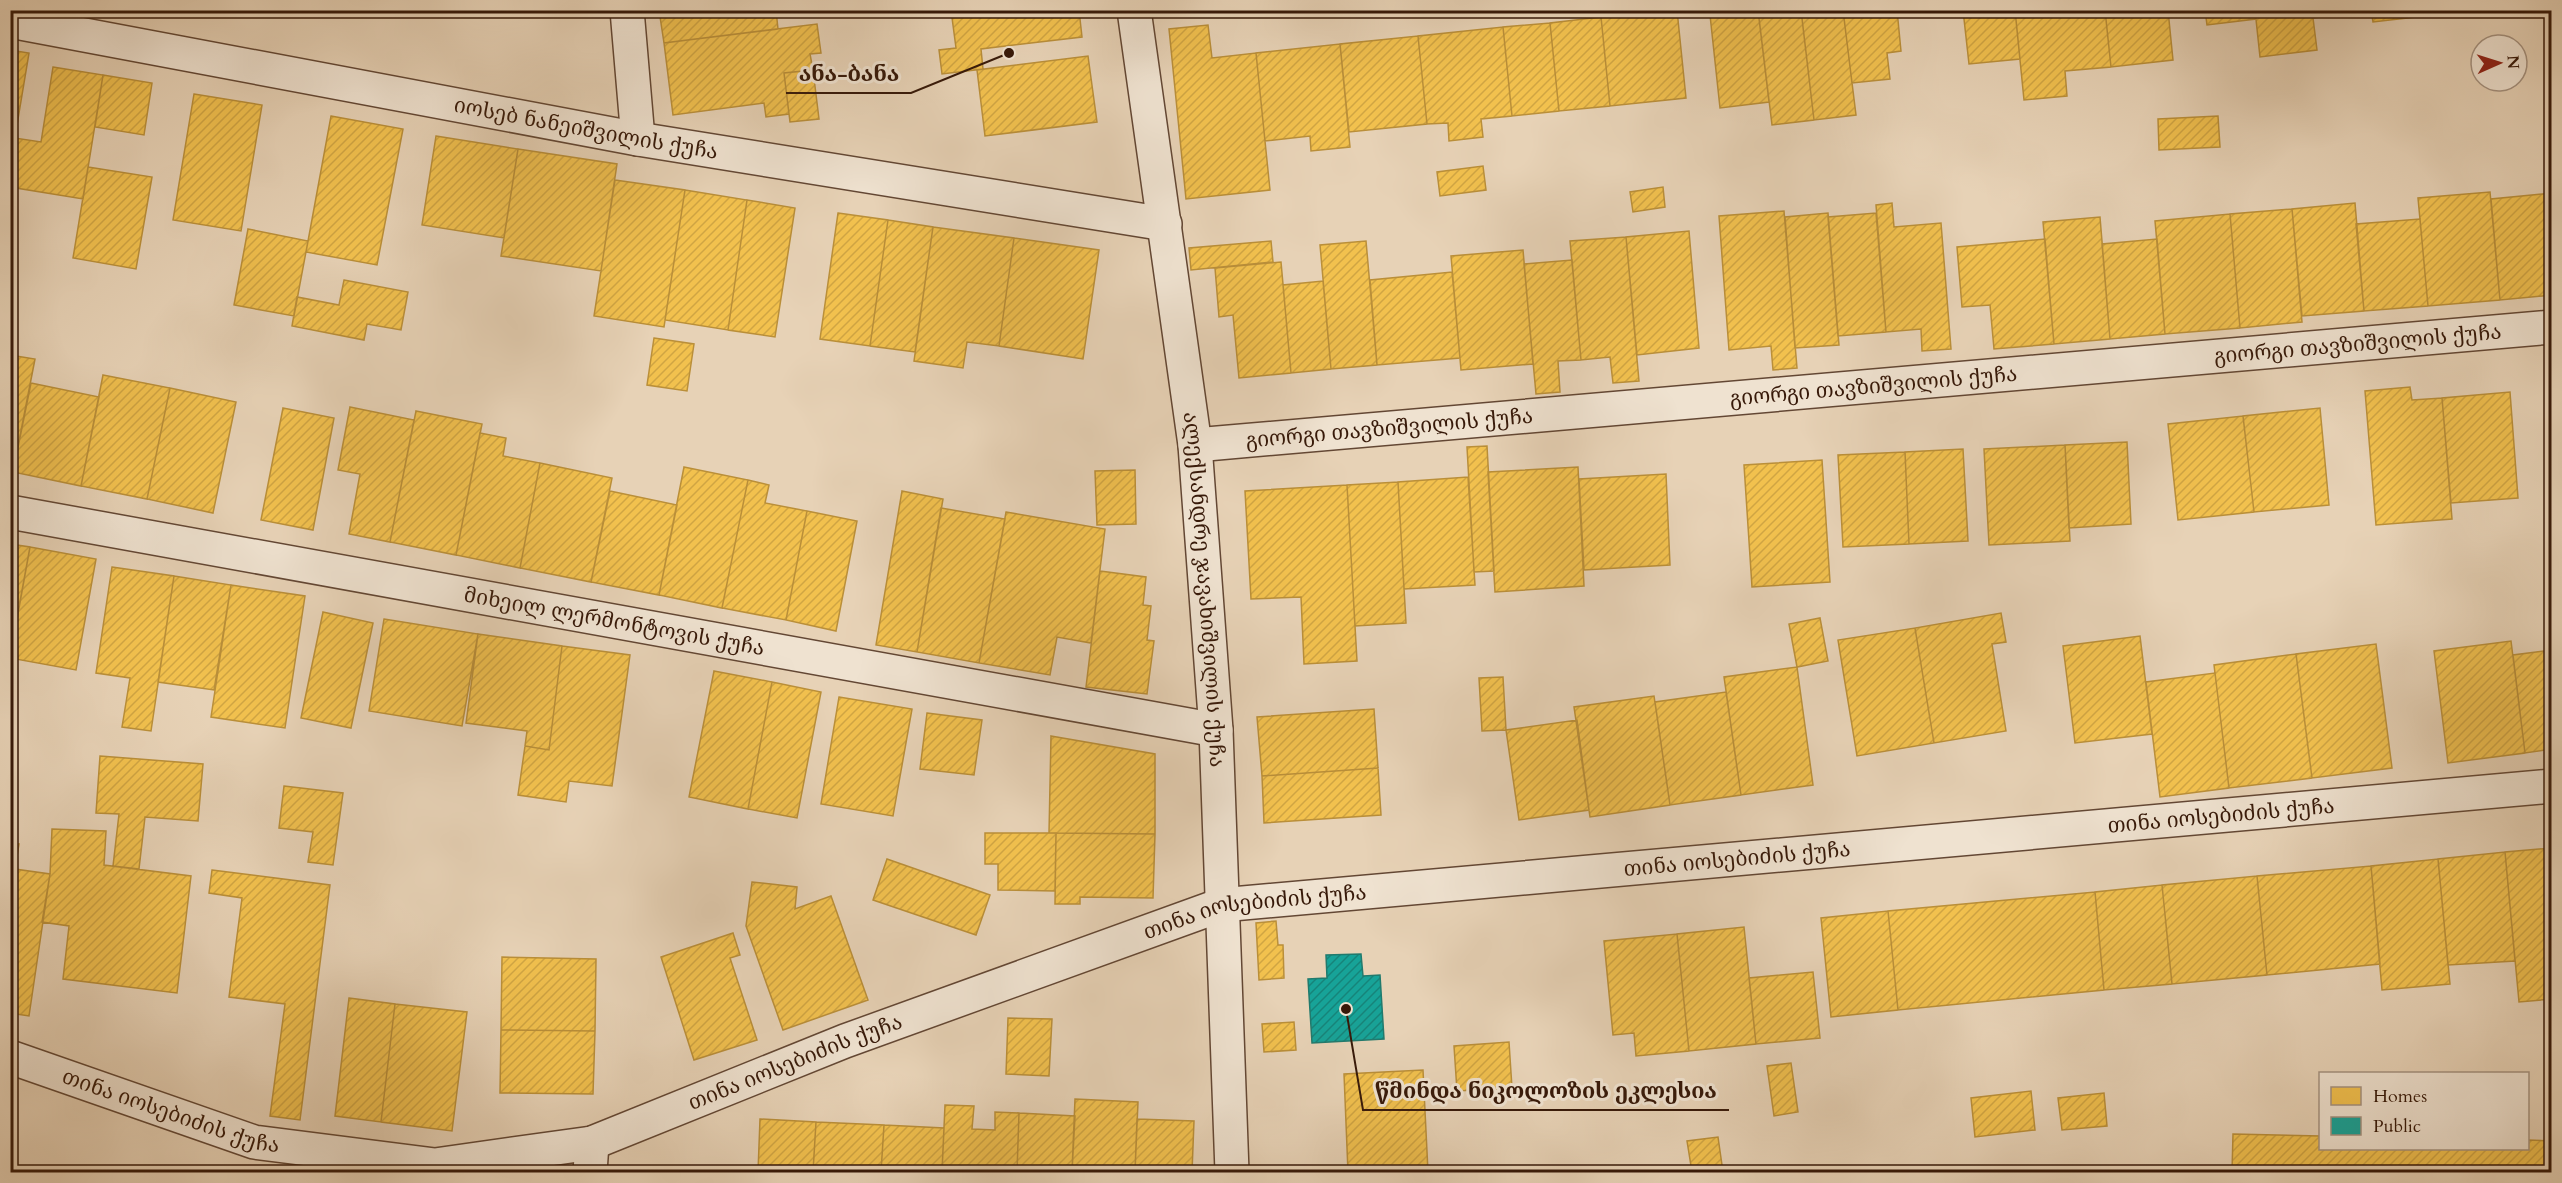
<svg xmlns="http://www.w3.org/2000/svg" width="2562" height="1183" viewBox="0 0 2562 1183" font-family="Cardo,'Noto Serif Georgian',serif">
<defs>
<pattern id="homes-hatch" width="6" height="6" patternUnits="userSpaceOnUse" patternTransform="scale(1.5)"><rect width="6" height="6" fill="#f2c14e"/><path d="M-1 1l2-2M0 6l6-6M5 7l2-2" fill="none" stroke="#d0a543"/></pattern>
<pattern id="public-hatch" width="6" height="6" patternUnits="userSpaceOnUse" patternTransform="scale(1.5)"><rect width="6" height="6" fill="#17a398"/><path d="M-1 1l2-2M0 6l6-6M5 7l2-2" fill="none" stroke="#16847a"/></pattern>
</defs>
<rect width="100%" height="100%" fill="#e7d2b6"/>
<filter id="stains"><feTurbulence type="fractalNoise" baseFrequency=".00333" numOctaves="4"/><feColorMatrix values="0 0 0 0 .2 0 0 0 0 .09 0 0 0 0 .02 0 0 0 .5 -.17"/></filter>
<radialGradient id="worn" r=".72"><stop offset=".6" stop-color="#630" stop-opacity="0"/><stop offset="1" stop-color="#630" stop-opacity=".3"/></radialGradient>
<path fill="url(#homes-hatch)" stroke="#ba8f39" stroke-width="1.5" d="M659 10H776L778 29 664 43Z
M951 10H1079L1082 37 981 49 983 69 942 74 939 50 956 48Z
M1677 10 1686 98 1610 106 1601 17Z
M1745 10H1758L1769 102 1720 108 1710 15Z
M1758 10H1801L1814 120 1772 125Z
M1801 10H1843L1856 115 1814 120Z
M1843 10H1897L1901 51 1887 53 1890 79 1852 83Z
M1963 10H2015L2020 59 1969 64Z
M2015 10H2105L2111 67 2065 71 2067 96 2024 100Z
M2105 10H2168L2173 60 2111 67Z
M2205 10H2255L2256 19 2207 25Z
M2255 10H2312L2317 50 2260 57Z
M2312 10H2371V11L2313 18Z
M2441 10 2442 14 2373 22 2371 10Z
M1601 17 1610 106 1559 111 1550 23Z
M1550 23 1559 111 1512 116 1503 27Z
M817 24 821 53 810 54 813 70 784 73 789 114 766 117 764 103 673 115 664 43Z
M1208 25 1212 58 1256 53 1270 190 1186 199 1169 29Z
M1503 27 1512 116 1481 119 1483 137 1449 141 1448 123 1427 124 1418 36Z
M1418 36 1427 124 1349 132 1340 44Z
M1340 44 1350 147 1311 151 1310 136 1265 141 1256 53Z
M10 50 29 53 10 167Z
M1088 56 1097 122 985 136 977 70Z
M53 67 103 75 83 199 10 187V167L15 138 41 142Z
M813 70 819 119 790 122 784 73Z
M103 75 152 83 144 135 95 127Z
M194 94 262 105 241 231 173 220Z
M331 116 403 129 377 265 306 252Z
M2218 116 2220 147 2159 150 2158 119Z
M436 136 518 149 504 238 422 225Z
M518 149 617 164 601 271 501 256Z
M1483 166 1486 190 1440 196 1437 172Z
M88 167 152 177 136 269 73 258Z
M615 180 685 190 664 327 594 316Z
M1663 187 1665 207 1633 212 1630 192Z
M685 190 747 200 728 330 665 320Z
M2490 192 2500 300 2428 306 2418 198Z
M2552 193V295L2500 300 2491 199Z
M747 200 795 208 775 337 728 330Z
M1892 203 1894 227 1941 223 1951 349 1922 351 1921 329 1886 332 1876 205Z
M2355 203 2364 311 2302 316 2292 209Z
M2292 209 2302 322 2240 328 2230 214Z
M1784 211 1797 368 1773 370 1771 346 1729 350 1719 216Z
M838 213 888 220 870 346 820 339Z
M1828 213 1839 345 1795 348 1785 217Z
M1876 213 1886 332 1838 336 1828 217Z
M2230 214 2240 328 2165 334 2155 221Z
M2100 217 2110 339 2054 344 2043 222Z
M2420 219 2428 306 2364 311 2356 224Z
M888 220 933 227 915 352 870 346Z
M933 227 1014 238 999 346 967 342 963 368 914 361Z
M248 229 308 241 294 316 234 305Z
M1689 231 1699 348 1637 355 1626 237Z
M1626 237 1639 381 1613 383 1610 357 1581 360 1570 241Z
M1014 238 1099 250 1083 359 999 346Z
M2045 239 2054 344 1994 349 1990 305 1962 307 1957 247Z
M2157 239 2165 334 2110 339 2102 244Z
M1271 241 1273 262 1191 270 1189 248Z
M1366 241 1377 365 1331 369 1320 245Z
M1523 250 1533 364 1461 370 1451 256Z
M1572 260 1581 360 1558 361 1560 392 1536 394 1524 264Z
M1281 262 1291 373 1239 378 1233 315 1219 317 1215 268Z
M1452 272 1460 358 1377 365 1370 280Z
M344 280 408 292 401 330 367 324 364 340 292 326 297 297 339 305Z
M1323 281 1331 369 1291 373 1283 285Z
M654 338 694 344 687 391 647 385Z
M10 355 35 359 13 472 10 471Z
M103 375 170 388 147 499 81 486Z
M31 383 99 397 81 486 13 472Z
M2410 387 2412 400 2442 398 2452 519 2376 525 2365 391Z
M170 388 236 402 213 513 147 499Z
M2510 392 2518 498 2451 503 2442 398Z
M350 407 414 420 390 542 349 534 360 474 338 470Z
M283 408 334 418 313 530 261 520Z
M2320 408 2329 505 2254 512 2243 416Z
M416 411 482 424 456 555 390 542Z
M2243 416 2254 512 2178 520 2168 424Z
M480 433 506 438 503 456 540 463 520 568 456 555Z
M2127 442 2131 524 2069 528 2065 445Z
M2065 445 2070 541 1989 545 1984 449Z
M1487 446 1494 571 1474 572 1467 447Z
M1963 449 1968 541 1909 544 1905 452Z
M1905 452 1909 544 1843 547 1838 455Z
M1822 460 1830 582 1752 587 1744 465Z
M540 463 612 478 591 582 520 568Z
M684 467 748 480 722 608 659 595Z
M1578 467 1584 586 1495 592 1488 472Z
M1135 470 1136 524 1097 525 1095 471Z
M1666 474 1670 565 1584 570 1579 479Z
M1468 477 1475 585 1404 589 1398 482Z
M748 480 769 485 765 503 807 511 786 620 722 608Z
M1398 482 1406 623 1355 626 1347 485Z
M1347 485 1357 661 1304 664 1301 597 1251 599 1245 491Z
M610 491 677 505 659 595 591 582Z
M902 491 943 499 917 652 876 645Z
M941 508 1005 519 979 663 917 652Z
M807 511 857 521 836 631 786 620Z
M1006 512 1105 529 1091 643 1057 637 1050 675 979 663Z
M10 544 30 547 10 656Z
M30 547 96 559 76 670 10 658Z
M112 567 174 576 151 731 122 727 130 678 96 673Z
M1100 571 1146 577 1143 605 1151 606 1147 640 1154 641 1147 694 1086 687Z
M174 576 231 585 214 690 158 682Z
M231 585 305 596 285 728 211 717Z
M323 612 373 623 351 728 301 718Z
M2001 613 2006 642 1992 644 2006 731 1934 743 1915 628Z
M1820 618 1828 661 1797 667 1789 624Z
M384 619 478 634 462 726 369 711Z
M1915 628 1934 743 1857 756 1838 640Z
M478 634 562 646 549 750 525 746 527 731 466 723Z
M2140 636 2152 734 2075 743 2063 646Z
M2511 641 2525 753 2448 763 2434 651Z
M2376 644 2392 768 2312 778 2296 654Z
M562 646 630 655 612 786 569 781 566 802 518 795 525 746 549 750Z
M2552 650V749L2525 753 2513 655Z
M2296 654 2312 778 2229 788 2214 665Z
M1797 667 1813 785 1741 795 1724 677Z
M714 671 772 682 748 809 689 797Z
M2215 673 2229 788 2160 797 2146 682Z
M1503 677 1506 730 1482 731 1479 678Z
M772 682 821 692 797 818 748 809Z
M1726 692 1741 795 1670 805 1655 702Z
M1654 696 1670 805 1590 817 1574 707Z
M839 697 912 709 893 816 821 804Z
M1374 709 1378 768 1262 776 1257 717Z
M927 713 982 720 974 775 920 769Z
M1577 720 1589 810 1519 820 1506 730Z
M1051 736 1155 754V834L1049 833Z
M100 756 203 764 198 821 145 817 139 869 113 866 119 814 96 813Z
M1378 768 1381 815 1264 823 1262 776Z
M284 786 343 793 333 865 308 862 313 832 279 828Z
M52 829 106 831 104 865 191 876 177 993 63 979 69 926 42 922 50 874Z
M985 833H1056L1055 891 998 890V864H985Z
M1056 833 1155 834 1153 898 1080 897V904H1055Z
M10 843 19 844 15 869 50 874 29 1016 10 1013Z
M2552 848V999L2519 1002 2505 852Z
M2505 852 2515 961 2448 965 2438 859Z
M887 859 990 895 976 935 873 900Z
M2438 859 2450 984 2382 990 2371 866Z
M2371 866 2380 964 2267 975 2257 876Z
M212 870 330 885 300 1120 270 1116 285 1004 229 997 242 898 209 893Z
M2257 876 2267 975 2172 984 2162 885Z
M752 882 797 887 795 909 831 896 868 1000 783 1030 746 926Z
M2162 885 2172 984 2104 990 2095 892Z
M2095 892 2104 990 1898 1010 1888 911Z
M1888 911 1898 1010 1831 1017 1821 918Z
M1276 921 1278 945H1283L1284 978 1259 980 1256 923Z
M1744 927 1756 1044 1689 1051 1677 934Z
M733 933 740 955 730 958 757 1040 694 1060 661 957Z
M1677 934 1689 1051 1636 1056 1634 1033 1613 1035 1604 941Z
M502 957 596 959 595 1031 501 1030Z
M1813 972 1820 1038 1756 1044 1749 978Z
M349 998 395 1004 381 1122 335 1116Z
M395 1004 467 1012 452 1131 381 1122Z
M1008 1018 1052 1019 1049 1076 1006 1074Z
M1294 1022 1296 1050 1264 1052 1262 1024Z
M501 1030 595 1031 593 1094 500 1093Z
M1509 1042 1512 1088 1457 1091 1454 1046Z
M1791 1063 1798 1112 1774 1116 1767 1066Z
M1423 1070 1428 1172H1348L1344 1074Z
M2031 1091 2035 1130 1975 1137 1971 1098Z
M2104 1093 2107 1126 2062 1130 2058 1098Z
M1075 1099 1138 1102 1135 1172H1072Z
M945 1105 974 1106 972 1129 995 1130V1112L1019 1113 1017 1172H942Z
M1019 1113 1075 1116 1072 1172H1017Z
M760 1119 816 1122 813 1172H758Z
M1137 1119 1194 1121 1192 1172H1135Z
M816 1122 884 1125 881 1172H813Z
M884 1125 944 1128 942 1172H881Z
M2233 1134 2320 1136V1148H2528V1140L2552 1141V1172H2232Z
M1718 1137 1723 1172H1692L1687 1141Z"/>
<path fill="url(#public-hatch)" stroke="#217a6d" stroke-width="1.5" d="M1361 954 1363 976 1380 975 1384 1039 1312 1043 1308 979 1327 978 1326 955Z"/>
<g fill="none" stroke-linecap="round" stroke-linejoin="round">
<defs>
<g id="minor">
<path d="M627 10 638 139"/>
<path id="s1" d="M1134 10 1195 445 1216 730 1232 1172"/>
<path id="s2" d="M10 21 638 139 1165 224"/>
<path id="s3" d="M1195 445 2552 327"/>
<path id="s4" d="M10 512 1216 730"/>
<path id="s5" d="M10 1057 254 1142 435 1165 592 1143 845 1041 1221 905 2552 786"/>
<path d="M590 1172 592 1143"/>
</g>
</defs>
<use href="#minor" stroke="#634734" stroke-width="36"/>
<use href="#minor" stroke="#efe2d0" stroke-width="33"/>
</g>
<g text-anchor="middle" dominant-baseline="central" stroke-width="6" stroke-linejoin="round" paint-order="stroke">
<g font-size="21" fill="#371909" stroke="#efe2d0">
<text stroke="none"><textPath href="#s2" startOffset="586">იოსებ ნანეიშვილის ქუჩა</textPath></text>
<text stroke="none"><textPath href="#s3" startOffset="1167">გიორგი თავზიშვილის ქუჩა</textPath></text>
<text stroke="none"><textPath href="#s3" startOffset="681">გიორგი თავზიშვილის ქუჩა</textPath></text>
<text stroke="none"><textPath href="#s3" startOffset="195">გიორგი თავზიშვილის ქუჩა</textPath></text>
<text stroke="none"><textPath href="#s1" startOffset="584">ალექსანდრე ჯავახიშვილის ქუჩა</textPath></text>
<text stroke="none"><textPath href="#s4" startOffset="614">მიხეილ ლერმონტოვის ქუჩა</textPath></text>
<text stroke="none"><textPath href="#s5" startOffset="2276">თინა იოსებიძის ქუჩა</textPath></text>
<text stroke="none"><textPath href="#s5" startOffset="1790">თინა იოსებიძის ქუჩა</textPath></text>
<text stroke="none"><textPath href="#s5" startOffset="1304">თინა იოსებიძის ქუჩა</textPath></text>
<text stroke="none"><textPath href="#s5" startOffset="818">თინა იოსებიძის ქუჩა</textPath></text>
<text stroke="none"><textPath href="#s5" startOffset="170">თინა იოსებიძის ქუჩა</textPath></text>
</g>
</g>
<path fill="none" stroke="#371909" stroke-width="2" d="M1009 53L911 93H786M1346 1009L1363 1110H1729"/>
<g fill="#371909" stroke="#efe2d0" stroke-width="2">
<circle cx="1009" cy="53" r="6"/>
<circle cx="1346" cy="1009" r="6"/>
</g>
<g font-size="22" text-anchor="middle" font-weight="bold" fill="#371909" stroke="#efe2d0" stroke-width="6" stroke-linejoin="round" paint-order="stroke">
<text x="849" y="81">ანა-ბანა</text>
<text x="1546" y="1098">წმინდა ნიკოლოზის ეკლესია</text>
</g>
<rect width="2562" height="1183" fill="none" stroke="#e7d2b6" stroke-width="36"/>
<rect x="12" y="12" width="2538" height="1159" fill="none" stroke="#371909" stroke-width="3"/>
<rect x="18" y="18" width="2526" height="1147" fill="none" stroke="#371909" stroke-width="1.5"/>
<rect x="2319" y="1072" width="210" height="78" fill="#efe2d0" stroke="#a59280" stroke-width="1.5"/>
<rect x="2331" y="1087" width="30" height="18" fill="#f2c14e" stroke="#a59280" stroke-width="1.5"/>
<text x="2373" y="1102" font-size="18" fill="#371909">Homes</text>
<rect x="2331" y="1117" width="30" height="18" fill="#17a398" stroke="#a59280" stroke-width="1.5"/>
<text x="2373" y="1132" font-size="18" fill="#371909">Public</text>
<g transform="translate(2499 63) rotate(87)"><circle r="28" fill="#efe2d0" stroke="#a59280" stroke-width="1.5"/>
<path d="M0-4.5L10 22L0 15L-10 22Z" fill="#8f2418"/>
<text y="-9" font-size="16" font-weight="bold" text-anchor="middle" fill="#371909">N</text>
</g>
<rect width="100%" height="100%" filter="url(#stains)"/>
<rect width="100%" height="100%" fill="url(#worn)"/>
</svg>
